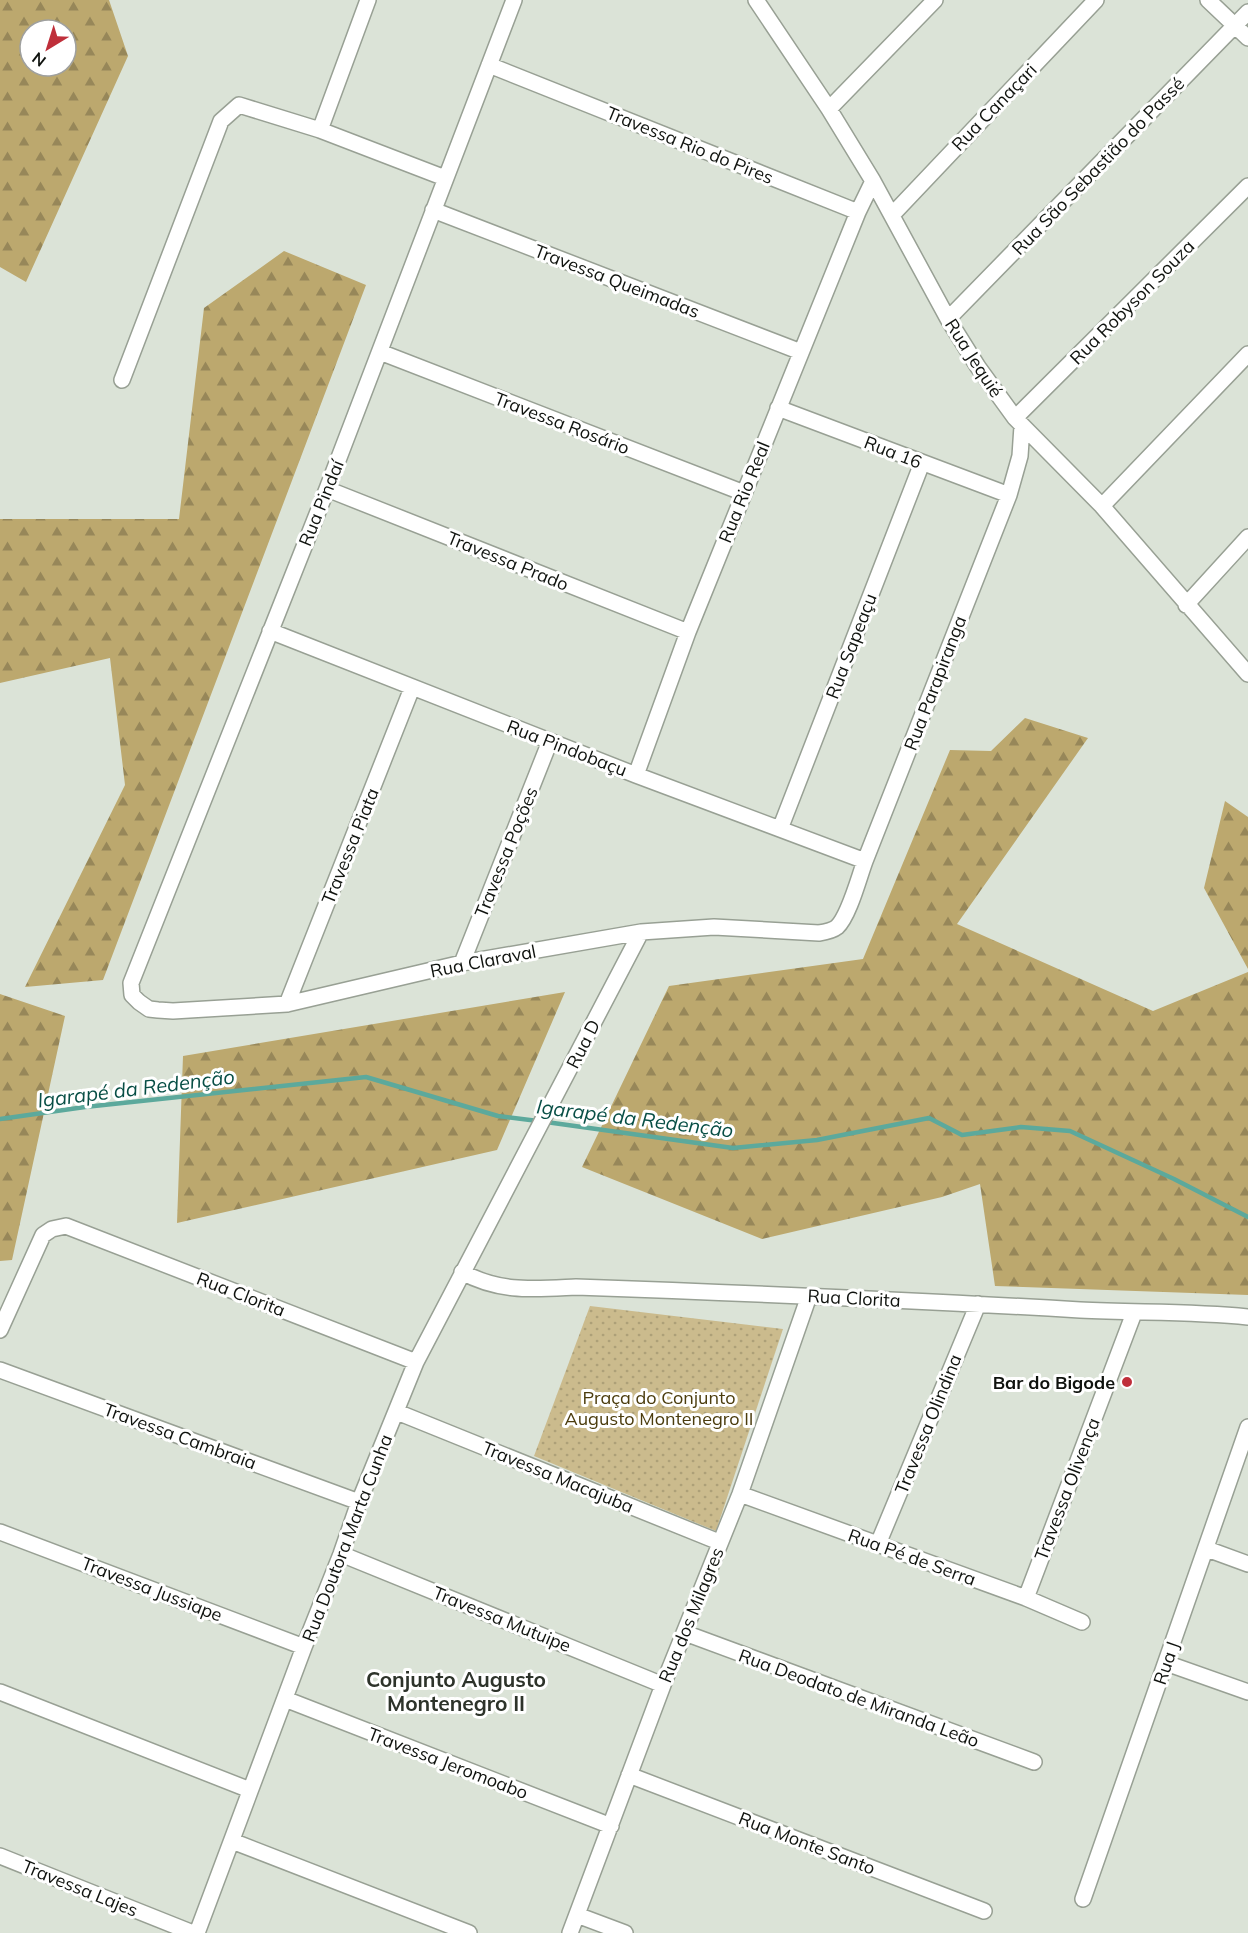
<svg xmlns="http://www.w3.org/2000/svg" width="1248" height="1933" viewBox="0 0 1248 1933" font-family="Mulish,sans-serif">
<defs>
<pattern id="forest-firs" width="22" height="20" patternUnits="userSpaceOnUse" patternTransform="scale(1.5)"><rect width="22" height="20" fill="#bca86e"/><path d="M5 1l3.5 6h-7zM16 11l3.5 6h-7z" fill="#978759"/></pattern>
<pattern id="park-dots" width="8" height="8" patternUnits="userSpaceOnUse" patternTransform="scale(1.5)"><rect width="8" height="8" fill="#cbbb8d"/><path d="M2 2h.1M6 6h.1" fill="none" stroke="#ada078" stroke-width="1.8" stroke-linecap="round"/></pattern>
</defs>
<rect width="100%" height="100%" fill="#dbe3d7"/>
<path fill="url(#forest-firs)" fill-rule="evenodd" d="M0 0H109L128 56 26 282 0 267ZM30 30H66V66H30Z
M284 251 366 285 103 980 25 987 125 785 110 658 0 683V519H179L204 308Z
M1025 718 1088 738 957 924 1153 1011 1248 972V1295L995 1286 980 1184 942 1197 762 1239 582 1167 669 986 863 959 950 750 991 751Z
M1225 801 1248 817V969L1204 888Z
M565 992 497 1150 177 1223 183 1056Z
M0 994 65 1016 12 1260 0 1261Z"/>
<path fill="url(#park-dots)" d="M590 1306 783 1329 716 1531 534 1456Z"/>
<g fill="none" stroke-linecap="round" stroke-linejoin="round">
<path stroke="#5ca99c" stroke-width="4.5" d="M0 1119 85 1107 366 1077 498 1116 538 1121
M546 1122 733 1148 817 1140 929 1118 962 1135 1021 1127 1070 1131 1174 1179 1248 1217"/>
<defs>
<path id="minor" d="M514 0 327 489 131 983 132 995 139 1002 149 1009 158 1010 173 1011 287 1004 462 963 641 932 714 927 819 933C826 932 832 931 837 927 849 916 859 877 865 861L1009 495 1020 456 1022 426
M756 0 829 109 873 181 948 319 978 367 1015 418 1102 506 1248 674
M1208 0 1248 38
M489 65 858 212 873 181
M829 109 935 0
M320 130 368 0
M433 210 801 352
M892 215 1096 0
M948 319 1248 12
M380 352 744 493
M122 380 221 121 239 105 320 130 445 178
M778 408 1009 495
M1015 418 1248 186
M327 489 688 632
M1102 506 1248 354
M1186 605 1248 537
M270 631 636 775 865 861
M636 775 688 632 858 212
M780 829 922 463
M462 963 550 741
M287 1004 412 688
M462 1272C500 1293 535 1289 576 1287 744 1293 912 1300 1080 1310 1136 1313 1192 1311 1248 1317
M0 1330 43 1235 52 1229 66 1226 416 1362
M0 1370 359 1502
M397 1412 719 1542
M740 1494 1026 1598 1082 1622
M0 1532 304 1647
M878 1544 978 1304
M1207 1549 1248 1564
M341 1554 663 1685
M1026 1598 1134 1313
M685 1633 1034 1762
M1166 1663 1248 1692
M0 1692 250 1790
M285 1699 611 1826
M629 1775 984 1911
M232 1841 469 1933
M0 1856 193 1933
M1083 1899 1248 1427
M577 1915 625 1933
M197 1933 304 1647 341 1554 359 1502 416 1362 641 932
M570 1933 663 1685 740 1494 809 1296"/>
</defs>
<use href="#minor" stroke="#98a094" stroke-width="18"/>
<use href="#minor" stroke="#fff" stroke-width="15"/>
</g>
<circle fill="#bf2f3a" stroke="#fff" stroke-width="2" cx="1127" cy="1382" r="6"/>
<g text-anchor="middle" dominant-baseline="central" stroke-width="6" stroke-linejoin="round" paint-order="stroke">
<g font-size="18" fill="#0f120e" stroke="#fff">
<text transform="translate(994 107) rotate(-46)">Rua Canaçari</text>
<text transform="translate(690 145) rotate(22)">Travessa Rio do Pires</text>
<text transform="translate(1098 166) rotate(-46)">Rua São Sebastião do Passé</text>
<text transform="translate(617 281) rotate(21)">Travessa Queimadas</text>
<text transform="translate(1132 302) rotate(-45)">Rua Robyson Souza</text>
<text transform="translate(974 358) rotate(57)">Rua Jequié</text>
<text transform="translate(562 423) rotate(21)">Travessa Rosário</text>
<text transform="translate(893 452) rotate(21)">Rua 16</text>
<text transform="translate(744 492) rotate(-68)">Rua Rio Real</text>
<text transform="translate(321 503) rotate(-68)">Rua Pindaí</text>
<text transform="translate(508 561) rotate(22)">Travessa Prado</text>
<text transform="translate(851 646) rotate(-69)">Rua Sapeaçu</text>
<text transform="translate(935 683) rotate(-69)">Rua Parapiranga</text>
<text transform="translate(567 748) rotate(21)">Rua Pindobaçu</text>
<text transform="translate(350 846) rotate(-68)">Travessa Piata</text>
<text transform="translate(506 852) rotate(-68)">Travessa Poções</text>
<text transform="translate(483 961) rotate(-11)">Rua Claraval</text>
<text transform="translate(583 1044) rotate(-63)">Rua D</text>
<text transform="translate(241 1294) rotate(21)">Rua Clorita</text>
<text transform="translate(854 1298) rotate(3)">Rua Clorita</text>
<text transform="translate(928 1424) rotate(-68)">Travessa Olindina</text>
<text transform="translate(180 1436) rotate(20)">Travessa Cambraia</text>
<text transform="translate(558 1477) rotate(22)">Travessa Macajuba</text>
<text transform="translate(1067 1489) rotate(-69)">Travessa Olivença</text>
<text transform="translate(347 1538) rotate(-69)">Rua Doutora Marta Cunha</text>
<text transform="translate(912 1557) rotate(20)">Rua Pé de Serra</text>
<text transform="translate(152 1589) rotate(21)">Travessa Jussiape</text>
<text transform="translate(691 1615) rotate(-68)">Rua dos Milagres</text>
<text transform="translate(502 1619) rotate(22)">Travessa Mutuipe</text>
<text transform="translate(1166 1663) rotate(-71)">Rua J</text>
<text transform="translate(859 1698) rotate(20)">Rua Deodato de Miranda Leão</text>
<text transform="translate(448 1763) rotate(21)">Travessa Jeromoabo</text>
<text transform="translate(807 1843) rotate(21)">Rua Monte Santo</text>
<text transform="translate(80 1888) rotate(22)">Travessa Lajes</text>
</g>
<g font-size="18" font-weight="bold" fill="#0f120e" stroke="#fff" text-anchor="end">
<text x="1115" y="1382">Bar do Bigode</text>
</g>
<g font-size="18" fill="#4b3c0d" stroke="#fff">
<text x="659" y="1397">Praça do Conjunto<tspan x="659" dy="21">Augusto Montenegro II</tspan></text>
</g>
<g font-size="20" font-style="italic" fill="#074e45" stroke="#fff">
<text transform="translate(136 1088) rotate(-7)">Igarapé da Redenção</text>
<text transform="translate(635 1118) rotate(7)">Igarapé da Redenção</text>
</g>
<g font-size="21" font-weight="bold" fill="#2d332a" stroke="#fff">
<text x="456" y="1679">Conjunto Augusto<tspan x="456" dy="24">Montenegro II</tspan></text>
</g>
</g>
<g transform="translate(48 48) rotate(218)"><circle r="28" fill="#ffffff" stroke="#9fa09f" stroke-width="1.5"/>
<path d="M0-4.5L10 22L0 15L-10 22Z" fill="#bf2f3a"/>
<text y="-9" font-size="16" font-weight="bold" text-anchor="middle" fill="#0f120e">N</text>
</g>
</svg>
